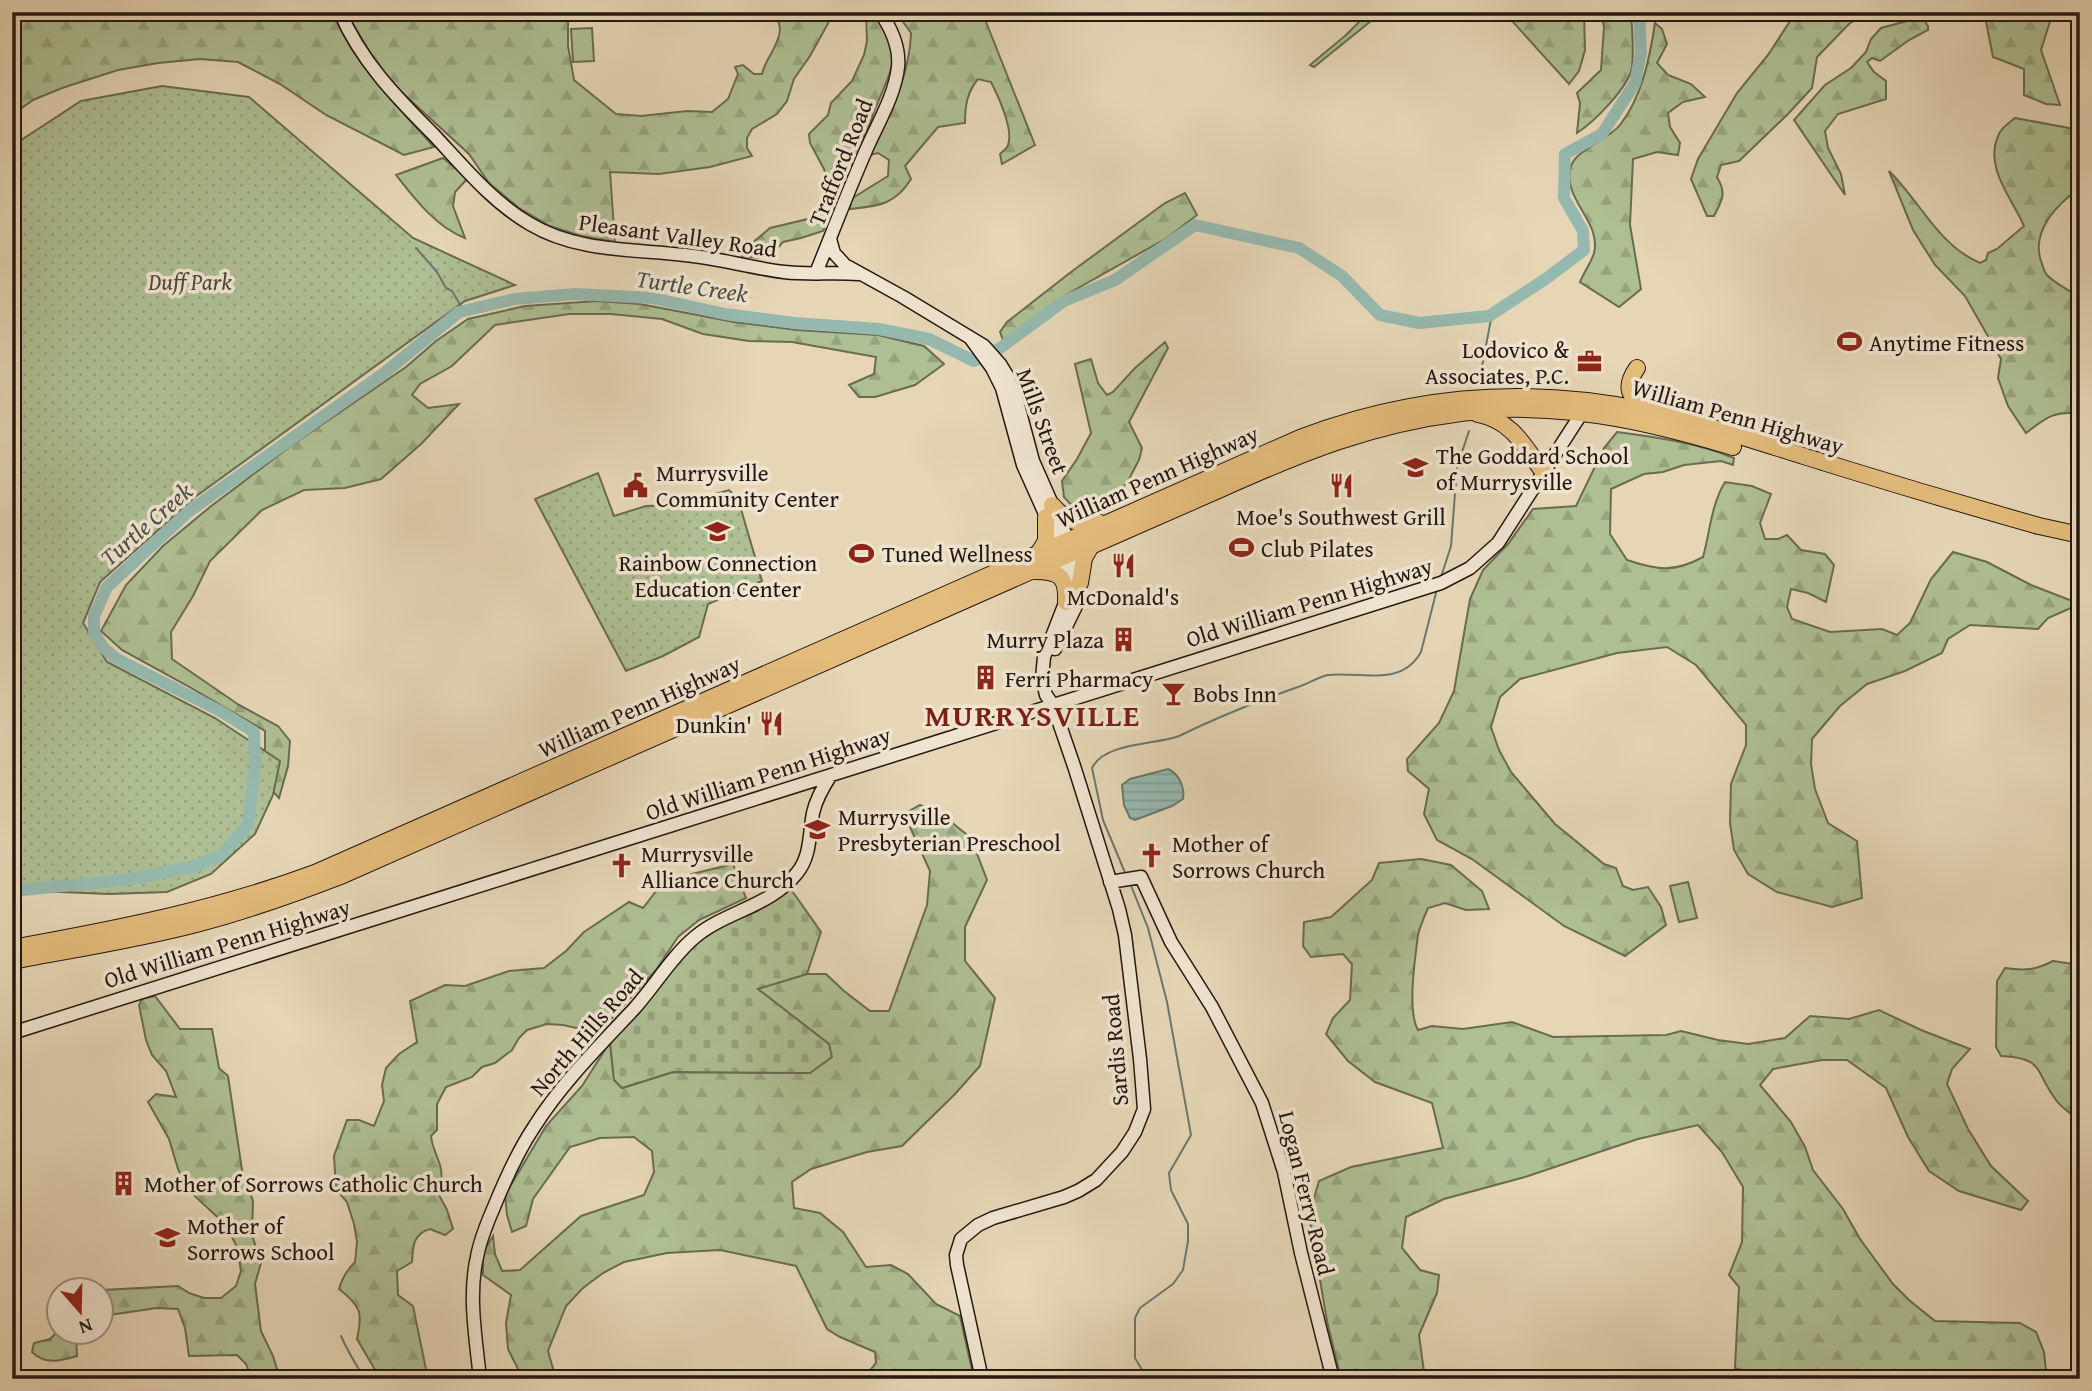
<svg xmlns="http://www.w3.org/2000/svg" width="2092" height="1391" viewBox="0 0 2092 1391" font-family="'Gentium Book Plus',serif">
<defs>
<pattern id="forest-firs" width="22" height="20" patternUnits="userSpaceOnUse" patternTransform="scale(1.75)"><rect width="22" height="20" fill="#aebf93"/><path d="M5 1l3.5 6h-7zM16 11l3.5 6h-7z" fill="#96a37e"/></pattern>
<pattern id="cemetery-stones" width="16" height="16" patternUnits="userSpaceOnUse" patternTransform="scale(1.75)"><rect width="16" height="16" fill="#aebf93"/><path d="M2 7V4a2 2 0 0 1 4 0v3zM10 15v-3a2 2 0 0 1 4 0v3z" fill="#96a37e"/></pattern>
<pattern id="park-dots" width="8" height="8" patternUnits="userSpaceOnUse" patternTransform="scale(1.75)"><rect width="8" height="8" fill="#aebf93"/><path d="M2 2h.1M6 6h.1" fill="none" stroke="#96a37e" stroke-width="1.8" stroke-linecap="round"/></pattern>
<pattern id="water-rules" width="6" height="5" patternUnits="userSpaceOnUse" patternTransform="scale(1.75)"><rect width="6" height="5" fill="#96b9af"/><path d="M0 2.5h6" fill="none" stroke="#819e96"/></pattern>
</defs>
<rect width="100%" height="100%" fill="#e6d6b6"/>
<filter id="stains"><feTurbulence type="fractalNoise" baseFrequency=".00286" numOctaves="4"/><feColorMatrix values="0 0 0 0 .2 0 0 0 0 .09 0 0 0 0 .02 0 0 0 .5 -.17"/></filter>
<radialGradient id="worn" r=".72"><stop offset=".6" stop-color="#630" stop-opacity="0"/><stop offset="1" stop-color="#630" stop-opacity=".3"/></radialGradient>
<path fill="#aebf93" stroke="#696b52" stroke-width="2" d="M592 28 594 61 573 62 571 29Z
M1688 882 1697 918 1679 922 1670 886Z"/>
<path fill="url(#forest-firs)" stroke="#696b52" stroke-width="2" d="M12 12H333C350 60 400 109 434 147L404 155 326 115 280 84 238 62 200 59 158 63 118 70 62 88 33 100 12 115Z
M346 12H447L453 18 468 17 483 12H511C524 24 557 24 569 12H581L568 18V46L574 80 616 114 641 116 687 111 712 112 728 99 738 74 735 67 743 65 754 74H762C765 59 779 46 780 30 780 25 777 18 776 12H850L831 18 810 56 794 79 787 101 777 114 752 129 747 138V148L752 156 710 167 659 174 610 172 615 242 581 236 550 226 519 208 489 183 469 154 384 76Z
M866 12H875C900 61 896 58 876 107 871 118 870 128 863 138L864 141 835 208 823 231 801 238 783 242 773 253 760 258 742 256 744 250 770 228 816 217 823 210 829 185 824 169 810 143 809 134 828 115 831 103 852 81 864 55 867 41Z
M896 12H982L1035 145 1002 164 1000 154C1003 151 1007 149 1008 145 1014 129 998 96 991 82L978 79C967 92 965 106 965 123L938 127 905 166 911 179C895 205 878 206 850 209L851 199 888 176 889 160 878 153 870 155C888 116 910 77 911 33Z
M1369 12H1382L1314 67 1310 65 1346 35Z
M1504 12H1584L1585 50 1579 71 1569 84Z
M1601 12H1631C1632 30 1634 49 1632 67 1629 87 1594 122 1577 133L1580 103 1577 93 1601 70 1604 27Z
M1796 12H1867L1849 24 1817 57 1812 88 1787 115 1739 161 1721 165 1717 177C1727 194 1722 200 1714 216H1707L1691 179 1698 159 1737 93 1768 55Z
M1984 12H2053L2041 50 2060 105 2046 104 2024 95V69L1993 57Z
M1922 17 1928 26V30L1909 40 1880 61 1872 58 1867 62 1874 72 1886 81V99L1838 114 1825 131 1828 148 1841 174 1845 195 1794 120 1825 85 1851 68 1866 52 1871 39 1881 28Z
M1655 23 1662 29 1667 44 1657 63 1668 75 1691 84 1705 97 1683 102 1668 113 1670 127 1680 143 1678 155 1657 152 1633 159 1630 225 1641 289 1619 307 1580 282C1584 272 1591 263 1594 253 1602 221 1561 199 1571 166 1576 150 1609 139 1620 125 1642 97 1650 57 1655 23Z
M2015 118 2080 130V188C2057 204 2031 231 2041 261 2043 266 2044 273 2048 276 2057 285 2070 290 2080 298V414C2054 410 2046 418 2026 433L2008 406 1998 378 2001 359 1965 296 1935 265 1913 230 1889 171C1920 201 1938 245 1980 263L1986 260 1988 253 1997 249 2024 226C2012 198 1983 167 1999 134 2001 128 2009 123 2015 118Z
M443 158 468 178 455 192 453 206 465 238C436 227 414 198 396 175Z
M1185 193 1197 215 1167 238 1064 296 1003 340 1000 332 1007 322 1071 272 1165 203Z
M597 301 640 304 734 322 797 330 878 335 924 346 944 364 915 385 875 397H859L849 385 874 374 876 357 792 342 749 341 703 334 662 319 611 314H569L495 325 452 366 420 384 412 395 428 408 459 404 421 444 381 479 345 488 304 490 262 510 210 561 193 596 171 632 172 659 239 705 278 726 290 741 288 766 279 798 265 783V731L186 685 122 650 101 631 126 585 163 546 210 507 292 445 406 367 436 341 468 319 525 306Z
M1165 342 1168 348 1129 422 1142 448 1139 460 1129 479 1114 501 1100 511H1077L1064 497 1062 481 1077 459 1091 433 1075 364 1091 359 1098 383 1107 395 1113 392 1135 368Z
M1617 432C1656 437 1697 443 1734 458L1733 465 1721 461 1684 465 1663 472 1644 474 1611 489 1610 534 1627 560C1657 570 1674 573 1703 557 1710 532 1711 505 1725 482L1752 486 1771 494 1760 523 1765 539H1778L1787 535 1801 550 1825 554 1834 565 1826 602 1808 593 1791 589 1787 607 1792 619 1830 632 1882 629 1897 635 1910 623 1931 579 1953 552 1987 562 2031 585 2080 604 2048 618 2038 629 1970 625 1948 639 1942 653 1905 671 1867 684 1840 706 1812 739 1811 764 1815 789 1828 823 1857 841 1862 898 1832 907 1777 892 1748 874 1734 850 1730 823 1731 784 1746 745V725L1696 665 1667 647 1617 653 1520 679 1500 697 1491 727 1499 750 1511 772 1555 824 1604 864 1616 868 1623 886 1633 890 1648 887 1661 907 1666 925 1625 956 1564 926 1472 859 1437 840 1424 814 1429 789 1408 771 1407 759 1439 723 1454 691 1470 599 1483 570 1508 544 1533 509 1576 506 1604 448Z
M920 805 945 817 971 838 987 880 965 927V961L995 998 980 1066 955 1094 902 1146 867 1152 811 1169 792 1182 794 1208 820 1213 843 1232 866 1267 891 1265 908 1274 936 1304 960 1316 974 1379H866V1375L876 1363 875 1352 840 1337 827 1329 796 1266 720 1250 667 1253 624 1262 603 1273 583 1288 566 1306 548 1351 556 1379H523L508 1349 506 1323 511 1295 483 1275V1253L493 1236 495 1254 502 1271 520 1270 581 1216 644 1195 654 1172 652 1151 634 1137 600 1138 570 1147 533 1199 526 1226 512 1232 507 1215 505 1195 546 1126 582 1086 610 1042 614 1080 622 1088 673 1072 810 1073 829 1044 757 989 807 974H826L844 991 870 1011H889L927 905 930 871 904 814Z
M1421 859 1451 865 1482 891 1489 909 1466 910 1445 903 1428 908C1424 917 1420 926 1418 935 1415 958 1407 1011 1418 1030L1432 1026 1463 1029 1512 1022 1553 1037 1666 1035 1681 1031 1718 1040 1748 1044 1785 1038 1810 1016 1849 1019 1879 1010 1921 1030 1970 1049 1952 1069 1947 1084 1968 1129 1991 1166 2028 1201 2021 1210 1959 1191 1929 1171 1908 1137 1886 1088 1847 1060H1822L1773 1069 1760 1085 1791 1122 1805 1147 1813 1170 1843 1209 1860 1239 1893 1284 1909 1300 1935 1321 2020 1323 2036 1332 2044 1352 2047 1379H1764L1735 1368 1739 1287 1729 1275 1742 1242 1743 1187 1722 1152 1698 1125 1638 1139 1525 1177 1444 1199 1406 1217 1402 1248 1420 1270 1439 1275 1437 1293 1419 1335 1425 1379H1341L1327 1321 1309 1215 1319 1181 1351 1167 1443 1148 1432 1103 1375 1082 1348 1061 1326 1034 1333 1018 1350 1000 1352 964 1343 954 1311 957 1303 946 1304 922 1331 917 1372 880 1379 863Z
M733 864 746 898 699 920 678 937 656 970 598 1033 563 1025 547 1024 527 1030 519 1038 512 1050 495 1063 482 1067 472 1077 446 1087 437 1104V1130L431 1136C432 1147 437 1155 440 1165 443 1176 441 1185 439 1195L447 1210 453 1229 445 1235 430 1229C413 1234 413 1246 412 1262L397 1271 398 1295 413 1306 428 1379H391L378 1375 357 1339C363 1313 361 1306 339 1289 342 1278 347 1270 355 1262L357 1242 354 1224 347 1202 336 1189 334 1156 347 1120H359L374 1126 384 1101 382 1085 386 1068 399 1054 417 1042 410 1001 445 985 465 986 509 971 544 968 566 951 584 932 629 902 643 908 660 886 692 874Z
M2053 961 2080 965V1123C2074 1114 2063 1110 2056 1100 2034 1071 2045 1058 2001 1056L1996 1047 1997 981 2005 968C2024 971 2036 970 2053 961Z
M155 996 180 1029H212L219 1068 228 1076 242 1170 253 1201 252 1235 261 1263 255 1284 261 1331 273 1356 280 1379H252L246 1364 237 1355 189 1356 185 1328 178 1309 157 1308 102 1316V1290L178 1286 189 1293 204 1298H221L236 1286 241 1271 237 1247 226 1225 186 1188 178 1169 169 1139 148 1102 156 1094 176 1097 166 1071 152 1055 146 1040 139 1005 142 999Z
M59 1330 76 1332 77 1356C61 1361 45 1365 32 1352L34 1343 50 1339Z"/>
<path fill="url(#cemetery-stones)" stroke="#696b52" stroke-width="2" d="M790 888 821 932 807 974 758 989 829 1044 832 1057 810 1073 673 1072 622 1088 614 1080 610 1042 684 954 712 930 757 911Z"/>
<path fill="url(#park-dots)" stroke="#696b52" stroke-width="2" d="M162 86 249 97 413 238 515 285 465 301 195 497 100 582 83 623 107 662 215 718 280 761 273 795 255 834 211 874 167 892 109 894 12 890V146L81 101Z
M598 473 614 516 646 506 675 505 729 490 738 499 762 581 708 604 699 637 663 656 626 671 535 499Z"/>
<path fill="url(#water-rules)" stroke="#687870" stroke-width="2" d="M1168 769C1179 774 1185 787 1183 799L1172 806 1135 820 1130 818 1124 805 1122 785 1130 779Z"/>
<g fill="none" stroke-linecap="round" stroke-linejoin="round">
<path stroke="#687870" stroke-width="2" d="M416 248 437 272 446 288 452 291 464 311
M1480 377 1492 314
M1441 577 1451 546 1457 467 1469 431
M1126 875 1103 820 1092 768C1105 742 1156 745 1179 736 1218 717 1258 701 1298 687 1308 684 1318 677 1328 675 1360 671 1401 688 1421 652L1437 589
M1130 883 1148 928 1167 1002 1191 1135 1169 1173 1171 1190 1188 1224V1241L1183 1270 1173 1284 1140 1308 1135 1318V1358L1144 1373V1379
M341 1336C348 1352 356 1365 365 1379"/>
<path stroke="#96b9af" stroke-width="12" d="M12 886 22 890 132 879 196 866 221 855 248 825 255 766 254 732 220 711 115 658 103 647 94 633V616L107 587 188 512 383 374 459 312 515 299 575 294 652 298 725 314 795 323 879 329 929 339 974 361 1000 348 1064 301 1115 280 1195 225 1299 248 1342 276 1380 315 1419 323 1489 316 1547 278 1584 250 1583 231 1564 198 1565 154 1602 134 1635 83 1641 52 1639 12"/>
<defs>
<path id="secondary" d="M340 12C360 60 397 98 433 134 463 166 492 202 530 224 577 252 632 249 685 255 718 258 751 268 784 272 809 275 834 272 858 274
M830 239 834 253 845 265 903 297 984 346 1000 364 1008 377 1017 401 1033 461 1068 540 1080 577 1079 595 1076 606 1055 649
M816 273C833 231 849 189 867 148 878 123 895 95 898 67 900 47 891 28 880 12
M971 339 992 368 1002 388 1023 465 1059 545 1068 574 1067 598 1044 657 1042 678 1046 695 1053 705 1074 766 1119 909 1125 935 1140 1059 1144 1109 1135 1132 1122 1152 1096 1180 1078 1191 1064 1197 993 1218 978 1225 961 1239 956 1255 957 1265 982 1379
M1110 882 1141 877 1171 942 1212 1007 1262 1103 1284 1172 1301 1253 1333 1379
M12 1033 1441 583 1470 568 1498 543 1585 408
M480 1379C476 1339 468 1296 477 1257 480 1240 487 1223 494 1207 505 1180 518 1151 534 1127 561 1084 599 1046 633 1010 654 987 672 956 695 937 726 911 770 907 797 873 811 856 809 834 813 813 816 799 823 787 831 775"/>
<path id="highway" d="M1637 368C1623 388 1629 398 1649 410
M1478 414C1513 421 1524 446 1544 473
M1052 505C1066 521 1078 525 1098 522
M1038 554 1046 541V517
M1035 571C1060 571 1067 577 1066 602
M1080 583 1084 558 1091 546
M12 948C117 929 215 910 315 873L1300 438C1412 395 1530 386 1648 411 1708 424 1767 445 1826 463 1897 485 1968 506 2039 526L2080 535
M12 961C74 949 135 940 196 924 246 911 294 894 343 875L1072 553 1091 546C1135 527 1179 507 1223 488 1303 452 1372 424 1461 413 1475 412 1489 409 1503 409 1584 407 1656 424 1733 447"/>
</defs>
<use href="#secondary" stroke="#241711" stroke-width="15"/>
<use href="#highway" stroke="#241711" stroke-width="18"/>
<use href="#secondary" stroke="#efe4d0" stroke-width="12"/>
<use href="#highway" stroke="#e3bb7b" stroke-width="16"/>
</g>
<defs>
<symbol id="stadium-bare" viewBox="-9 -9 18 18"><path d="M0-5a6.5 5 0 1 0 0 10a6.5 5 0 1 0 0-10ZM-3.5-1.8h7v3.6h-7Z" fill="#8f2418" stroke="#efe4d0" stroke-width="2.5" paint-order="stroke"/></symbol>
<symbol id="office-bare" viewBox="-9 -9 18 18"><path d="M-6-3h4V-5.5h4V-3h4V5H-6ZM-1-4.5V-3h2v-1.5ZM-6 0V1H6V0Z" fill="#8f2418" stroke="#efe4d0" stroke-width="2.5" paint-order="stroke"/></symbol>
<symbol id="school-bare" viewBox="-9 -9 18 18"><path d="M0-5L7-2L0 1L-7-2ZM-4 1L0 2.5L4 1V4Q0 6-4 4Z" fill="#8f2418" stroke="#efe4d0" stroke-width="2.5" paint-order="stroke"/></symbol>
<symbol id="civic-bare" viewBox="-9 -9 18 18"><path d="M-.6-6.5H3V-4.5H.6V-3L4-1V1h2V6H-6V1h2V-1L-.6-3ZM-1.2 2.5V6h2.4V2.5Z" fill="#8f2418" stroke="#efe4d0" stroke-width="2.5" paint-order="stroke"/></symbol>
<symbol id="restaurant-bare" viewBox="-9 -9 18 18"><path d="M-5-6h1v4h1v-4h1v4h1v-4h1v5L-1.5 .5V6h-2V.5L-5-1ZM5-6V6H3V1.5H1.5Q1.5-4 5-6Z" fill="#8f2418" stroke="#efe4d0" stroke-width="2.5" paint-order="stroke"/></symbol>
<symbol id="building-bare" viewBox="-9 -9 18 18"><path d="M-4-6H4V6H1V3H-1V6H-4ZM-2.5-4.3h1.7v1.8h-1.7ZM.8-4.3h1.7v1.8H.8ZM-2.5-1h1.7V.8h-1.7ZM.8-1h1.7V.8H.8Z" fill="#8f2418" stroke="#efe4d0" stroke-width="2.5" paint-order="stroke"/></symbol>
<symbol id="bar-bare" viewBox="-9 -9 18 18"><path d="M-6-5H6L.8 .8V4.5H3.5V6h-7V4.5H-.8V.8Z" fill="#8f2418" stroke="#efe4d0" stroke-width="2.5" paint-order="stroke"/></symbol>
<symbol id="church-bare" viewBox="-9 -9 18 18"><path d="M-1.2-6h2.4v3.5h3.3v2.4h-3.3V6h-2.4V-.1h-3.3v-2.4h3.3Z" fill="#8f2418" stroke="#efe4d0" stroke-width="2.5" paint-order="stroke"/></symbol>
</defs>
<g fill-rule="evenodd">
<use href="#stadium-bare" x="1832" y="324" width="35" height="35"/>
<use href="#office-bare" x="1572" y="344" width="35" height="35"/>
<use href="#school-bare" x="1398" y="450" width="35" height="35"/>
<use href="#civic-bare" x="618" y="468" width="35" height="35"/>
<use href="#restaurant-bare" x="1324" y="468" width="35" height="35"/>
<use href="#school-bare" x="700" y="514" width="35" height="35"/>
<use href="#stadium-bare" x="1224" y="530" width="35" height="35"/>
<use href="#stadium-bare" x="844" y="536" width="35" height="35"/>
<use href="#restaurant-bare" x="1106" y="548" width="35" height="35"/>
<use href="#building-bare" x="1106" y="622" width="35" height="35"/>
<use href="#building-bare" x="968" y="660" width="35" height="35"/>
<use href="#bar-bare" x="1156" y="676" width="35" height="35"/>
<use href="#restaurant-bare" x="754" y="706" width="35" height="35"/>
<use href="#school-bare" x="800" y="812" width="35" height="35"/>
<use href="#church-bare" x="1134" y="838" width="35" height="35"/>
<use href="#church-bare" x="604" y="848" width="35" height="35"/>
<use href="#building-bare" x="106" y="1166" width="35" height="35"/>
<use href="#school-bare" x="150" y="1220" width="35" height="35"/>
</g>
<g text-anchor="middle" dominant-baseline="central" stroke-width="7" stroke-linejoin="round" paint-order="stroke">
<g font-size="23" fill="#241711" stroke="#efe4d0">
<text transform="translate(840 162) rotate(-68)">Trafford Road</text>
<text transform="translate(678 235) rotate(8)">Pleasant Valley Road</text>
<text transform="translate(1738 416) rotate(16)">William Penn Highway</text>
<text transform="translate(1043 421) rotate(70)">Mills Street</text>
<text transform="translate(1157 476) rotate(-24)">William Penn Highway</text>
<text transform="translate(1309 602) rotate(-17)">Old William Penn Highway</text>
<text transform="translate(639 706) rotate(-24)">William Penn Highway</text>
<text transform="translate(768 773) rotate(-18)">Old William Penn Highway</text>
<text transform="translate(227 943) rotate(-17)">Old William Penn Highway</text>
<text transform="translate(586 1032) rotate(-49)">North Hills Road</text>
<text transform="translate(1115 1050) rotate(-95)">Sardis Road</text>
<text transform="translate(1307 1193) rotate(76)">Logan Ferry Road</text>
</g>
<g font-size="23" font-style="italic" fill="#4d4938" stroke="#efe4d0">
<text x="190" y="281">Duff Park</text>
</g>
<g font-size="23" fill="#241711" stroke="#efe4d0" text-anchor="start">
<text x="1869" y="342">Anytime Fitness</text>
<text x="1569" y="349" text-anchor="end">Lodovico &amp;<tspan x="1569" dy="26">Associates, P.C.</tspan></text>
<text x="1436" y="455">The Goddard School<tspan x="1436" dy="26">of Murrysville</tspan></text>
<text x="656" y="472">Murrysville<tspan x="656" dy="26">Community Center</tspan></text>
<text x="1341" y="516" text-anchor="middle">Moe's Southwest Grill</text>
<text x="1261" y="548">Club Pilates</text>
<text x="882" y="553">Tuned Wellness</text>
<text x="718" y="562" text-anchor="middle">Rainbow Connection<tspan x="718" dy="26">Education Center</tspan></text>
<text x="1123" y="596" text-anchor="middle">McDonald's</text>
<text x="1104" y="639" text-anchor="end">Murry Plaza</text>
<text x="1005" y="678">Ferri Pharmacy</text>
<text x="1193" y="693">Bobs Inn</text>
<text x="752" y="724" text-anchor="end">Dunkin'</text>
<text x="838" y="816">Murrysville<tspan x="838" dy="26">Presbyterian Preschool</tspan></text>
<text x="1172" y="843">Mother of<tspan x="1172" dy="26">Sorrows Church</tspan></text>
<text x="641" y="853">Murrysville<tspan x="641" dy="26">Alliance Church</tspan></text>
<text x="144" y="1183">Mother of Sorrows Catholic Church</text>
<text x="187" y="1225">Mother of<tspan x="187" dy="26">Sorrows School</tspan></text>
</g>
<g font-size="24" font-style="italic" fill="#4c5048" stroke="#efe4d0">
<text transform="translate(692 286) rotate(8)">Turtle Creek</text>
<text transform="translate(146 524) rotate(-41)">Turtle Creek</text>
</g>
<g font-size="30" font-weight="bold" letter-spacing="2" fill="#7a1f14" stroke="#efe4d0">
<text x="1033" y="715">MURRYSVILLE</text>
</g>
</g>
<rect width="2092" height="1391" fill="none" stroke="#e6d6b6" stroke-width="42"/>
<rect x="14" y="14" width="2064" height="1363" fill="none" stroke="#241711" stroke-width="3.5"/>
<rect x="21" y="21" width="2050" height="1349" fill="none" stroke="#241711" stroke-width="2"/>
<g transform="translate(80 1311) rotate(160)"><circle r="33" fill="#efe4d0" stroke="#9e9284" stroke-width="2"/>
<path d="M0-5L12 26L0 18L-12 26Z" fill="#8f2418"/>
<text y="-10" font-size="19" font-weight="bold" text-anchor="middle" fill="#241711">N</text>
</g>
<rect width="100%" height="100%" filter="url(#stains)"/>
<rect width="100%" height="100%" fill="url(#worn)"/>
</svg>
